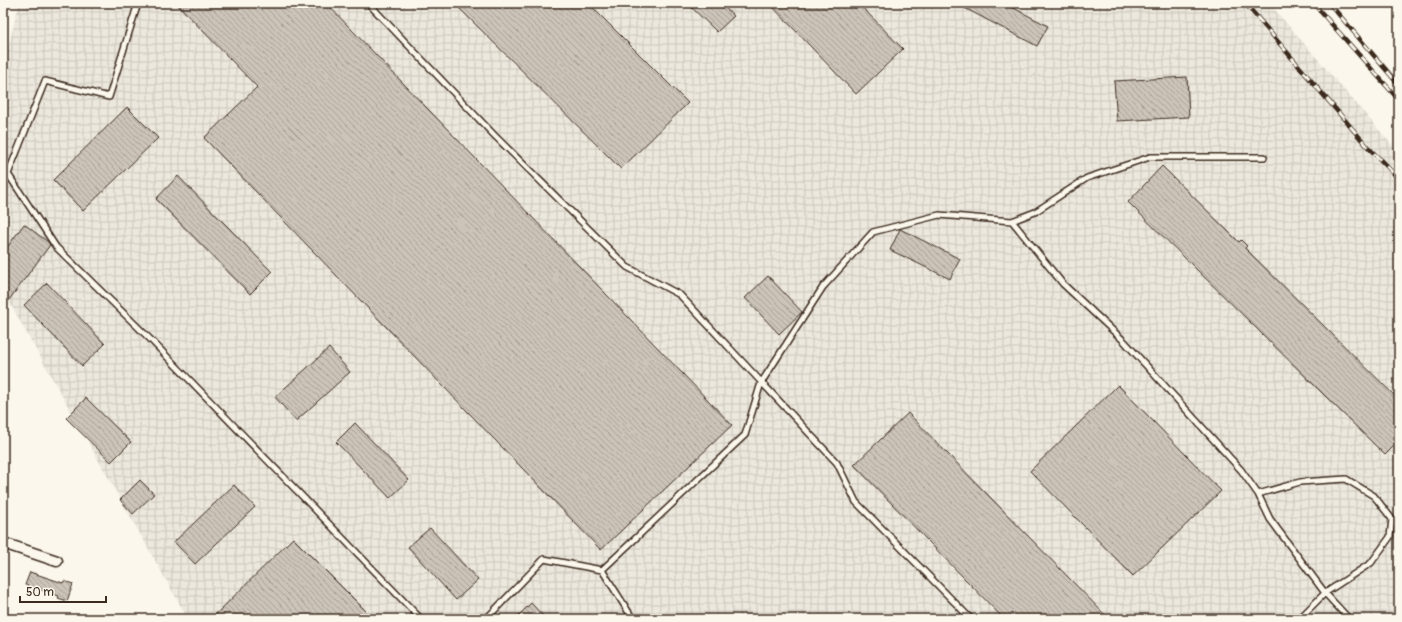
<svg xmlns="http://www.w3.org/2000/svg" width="1402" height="622" viewBox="0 0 1402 622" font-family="Pangolin,sans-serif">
<defs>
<pattern id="industrial-grid" width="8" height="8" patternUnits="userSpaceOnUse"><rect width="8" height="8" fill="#ede8dd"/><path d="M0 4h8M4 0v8" fill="none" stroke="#ccc7bd"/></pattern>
<pattern id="building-back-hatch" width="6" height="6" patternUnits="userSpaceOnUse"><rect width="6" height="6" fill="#ccc4b9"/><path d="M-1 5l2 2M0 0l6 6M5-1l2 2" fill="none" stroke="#a79f96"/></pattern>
</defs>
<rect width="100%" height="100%" fill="#fbf7ec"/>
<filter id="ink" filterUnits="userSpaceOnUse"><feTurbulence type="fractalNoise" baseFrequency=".025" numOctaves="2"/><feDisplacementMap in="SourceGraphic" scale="8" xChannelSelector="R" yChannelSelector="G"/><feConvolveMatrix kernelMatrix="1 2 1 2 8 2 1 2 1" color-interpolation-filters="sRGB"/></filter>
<g filter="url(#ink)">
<path fill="url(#industrial-grid)" d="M19 3H1269L1399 153V619H188L3 291V69Z"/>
<path fill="url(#building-back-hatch)" stroke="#3b2a1e" d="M176 3H326L732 425 601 550 204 138 257 87Z
M454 3H588L688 103 621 169Z
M687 3H720L734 16 717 32Z
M769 3H858L903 49 856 94Z
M955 3H1004L1048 26 1037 46Z
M1187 77 1189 117 1117 121 1114 81Z
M127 107 158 138 83 211 53 180Z
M1162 166 1239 242 1241 240 1247 246 1245 248 1399 400V441L1385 455 1128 202Z
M178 176 272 272 250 294 156 199Z
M24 224 48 242 50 245 3 308V253Z
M900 229 960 259 950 279 890 250Z
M768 276 802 312 779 334 745 298Z
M47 283 105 344 82 366 24 305Z
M329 348 350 372 296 421 275 397Z
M1118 385 1221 491 1133 576 1030 471Z
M86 398 131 442 111 462 66 418Z
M908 413 1109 619H1004L854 465Z
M355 423 409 480 390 498 336 442Z
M140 480 154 494 133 514 120 500Z
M234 485 255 507 195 564 174 542Z
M430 528 478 580 456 600 408 547Z
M293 538 374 619H211Z
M30 572 63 583 64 581 73 584 67 601 58 598 59 596 25 585Z
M531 603 546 619H515Z"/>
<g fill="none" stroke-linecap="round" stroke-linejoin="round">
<defs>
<path id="service" d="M138 3 109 97 45 81 8 174 56 247 150 339 421 619
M368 3 495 136 627 267 680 295 837 463 856 502 971 619
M1012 221 1063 284 1124 341 1241 470 1258 494 1270 519 1325 593 1349 619
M1258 494 1300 482 1346 479 1374 496 1392 519 1390 537 1371 563 1325 593 1299 619
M602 570 633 619
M486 619 544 559 602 570 745 435 761 383 823 287 873 232 939 215 1012 221 1035 212 1087 178 1150 157H1264"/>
<path id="minor" d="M3 543 57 561"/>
</defs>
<use href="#service" stroke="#3b2a1e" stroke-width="8"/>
<use href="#minor" stroke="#3b2a1e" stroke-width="13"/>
<use href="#service" stroke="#fbf7ec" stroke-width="5"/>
<use href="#minor" stroke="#fbf7ec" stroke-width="10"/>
<defs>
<path id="rail" d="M1245 3 1367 146 1399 179
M1313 3 1399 100
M1329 3 1399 85"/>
</defs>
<use href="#rail" stroke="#3b2a1e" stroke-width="4.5"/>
<use href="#rail" stroke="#fbf7ec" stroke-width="3" stroke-dasharray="9" stroke-linecap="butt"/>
</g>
</g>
<rect width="1402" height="622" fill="none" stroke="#fbf7ec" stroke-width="16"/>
<rect x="8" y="8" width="1386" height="606" fill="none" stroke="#3b2a1e" stroke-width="1.5" filter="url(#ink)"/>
<path d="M20 596v6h86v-6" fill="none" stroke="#3b2a1e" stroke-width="2"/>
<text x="26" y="596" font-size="12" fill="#3b2a1e" stroke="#fbf7ec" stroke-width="3" paint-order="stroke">50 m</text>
</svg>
